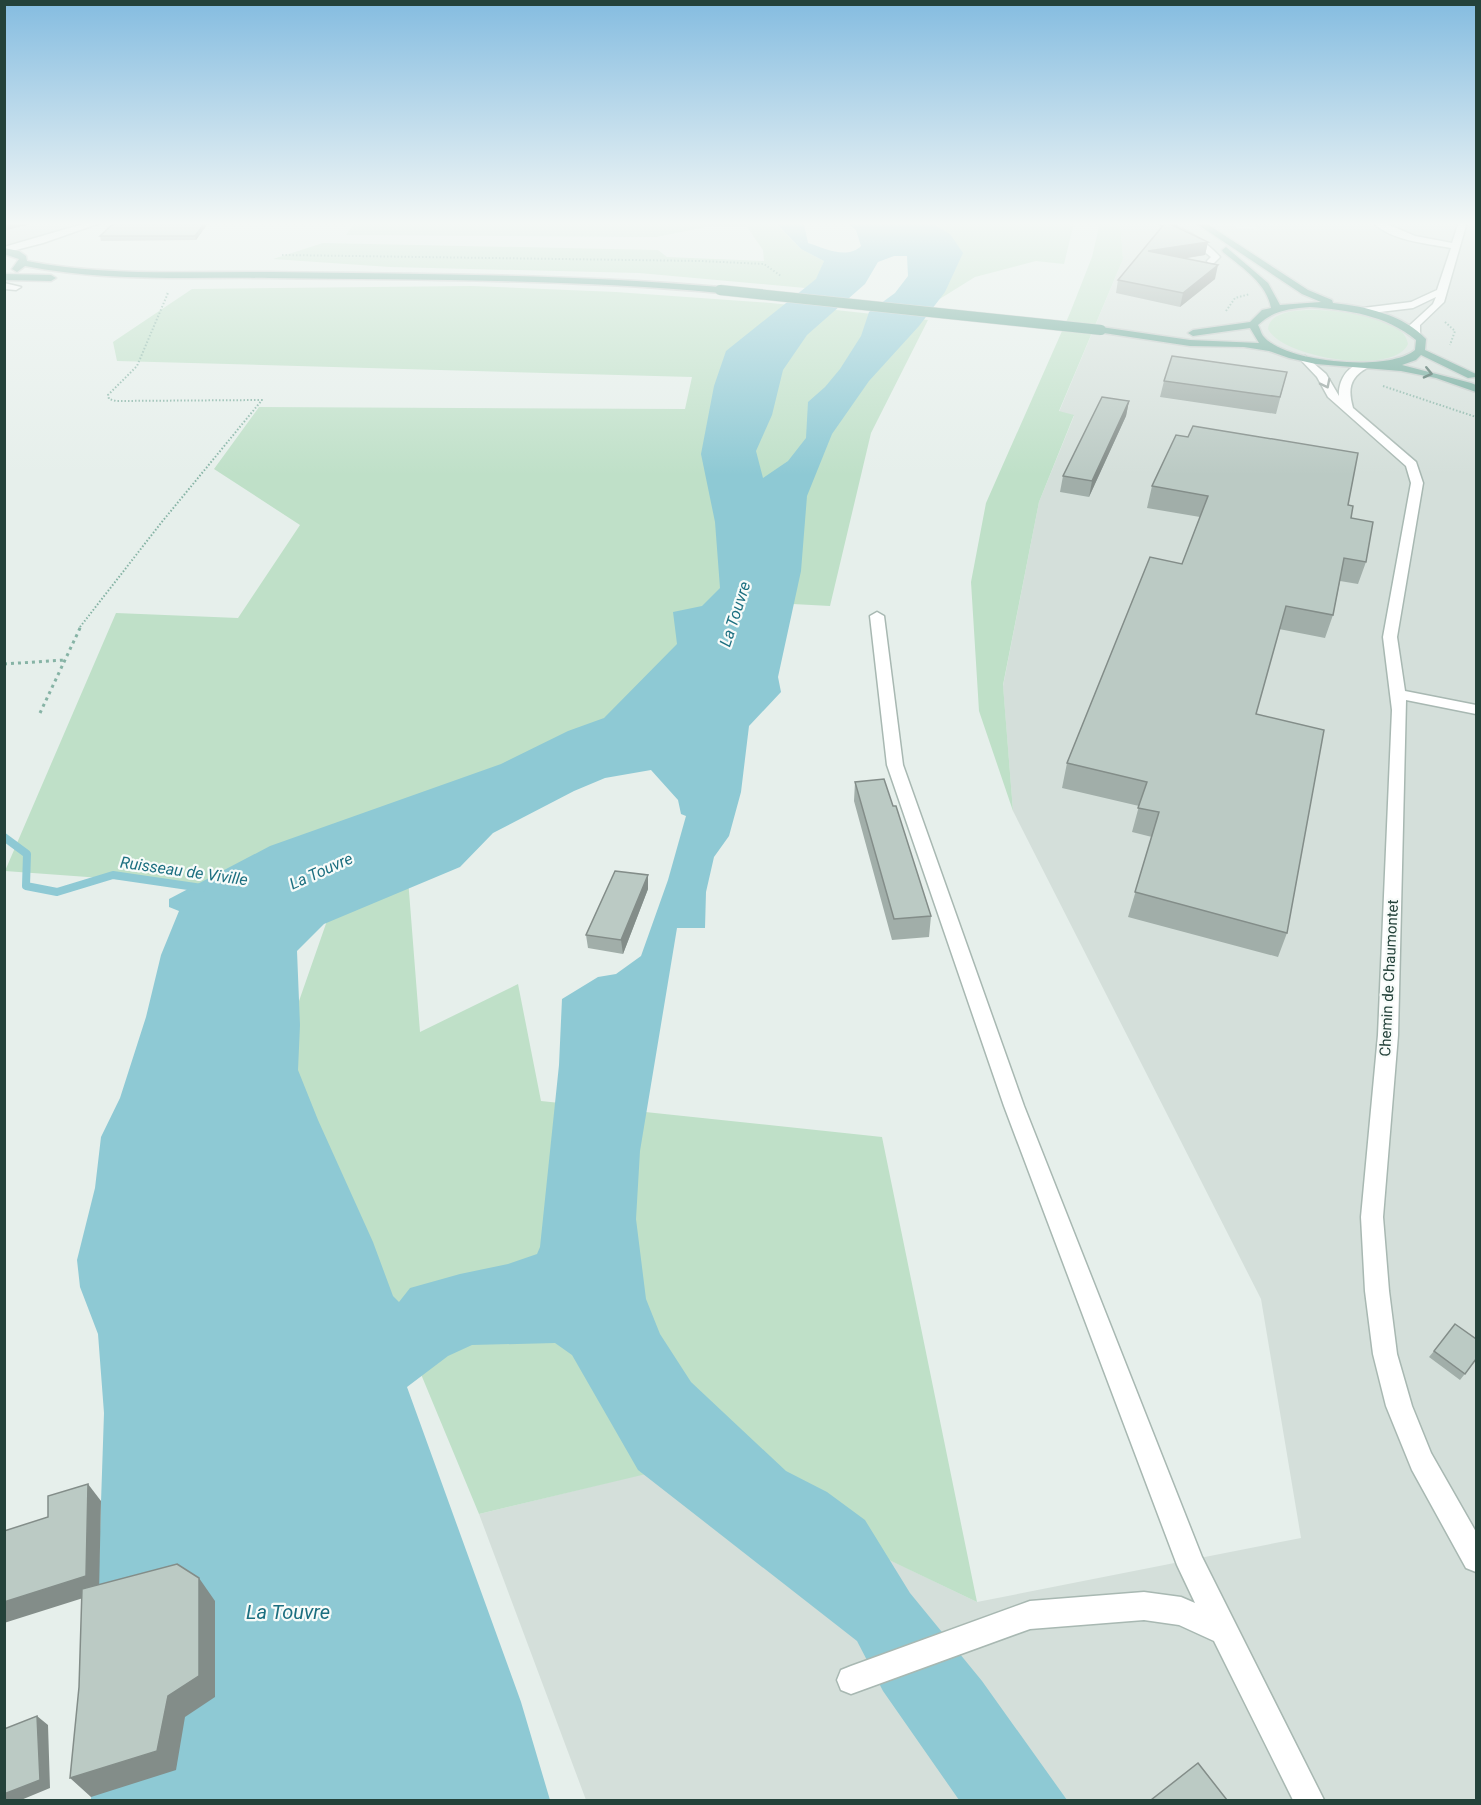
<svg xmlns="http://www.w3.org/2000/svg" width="1481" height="1805" viewBox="0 0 1481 1805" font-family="Roboto,sans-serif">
<rect width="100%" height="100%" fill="#e6efeb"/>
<path fill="#d4dfda" d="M4 222H88L5 245Z
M1120 222H1190L1260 230 1251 222H1476V1800H586L479 1514 688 1463 977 1602 1301 1538 1261 1299 1013 811 1003 686 1039 502 1074 416 1059 412 1123 259Z"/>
<path fill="#bfe0c8" d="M355 222H779L777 225 801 249 824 261 817 279 805 288 639 273 390 267 273 259 323 243 658 250 667 257 764 261 763 250 747 227 711 226 656 237 346 235Z
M930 222H1072L1073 227 1064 264 1036 261 975 277 938 300 947 283 950 234Z
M1097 222H1120L1123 259 1059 411 1074 415 1039 502 1003 685 1013 811 979 711 971 582 986 503 1070 313 1092 257 1099 227Z
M472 286 616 292 771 303 928 320 871 433 830 606 774 603 406 853 420 1032 518 984 541 1101 882 1137 977 1602 688 1464 479 1514 284 1044 336 895 5 871 116 613 238 618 300 525 214 469 259 407 685 409 692 377 117 361 113 342 192 289Z
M1317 310C1338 311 1405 316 1408 344 1394 376 1282 358 1268 329 1270 310 1301 310 1317 310Z"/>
<path fill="#8ec9d4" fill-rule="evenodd" d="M779 222H807L804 224 808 243C824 248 847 260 861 246L856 230 846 222H930L950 234 963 253 945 292 919 326 869 381 832 434 807 496 801 571 778 677 781 692 749 726 741 792 729 836 714 857 706 892 705 928H677L640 1151 636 1219 646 1299 660 1334 691 1382 786 1471 827 1492 865 1520 910 1593 982 1681 1067 1800H959L883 1691 857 1641 638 1470 572 1355 555 1343 472 1345 448 1356 407 1387 521 1702 550 1800H91L104 1413 98 1334 80 1287 77 1260 95 1188 101 1137 120 1098 146 1017 161 955 179 911 169 907V899L270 846 501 764 568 731 604 718 677 644 673 612 702 606 720 588 715 522 701 454 714 386 726 351 816 279 824 261 801 249 777 224ZM894 256H907L908 276 895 293 869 312 861 336 840 369 825 387 808 402 806 438 788 461 763 478 756 451 772 415 783 370 807 335 865 284 878 262ZM651 770 678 800 681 814 686 816 668 880 641 956 616 974 598 977 562 999 559 1065 540 1247 537 1254 508 1264 460 1274 410 1288 399 1302 393 1296 373 1242 318 1120 298 1070 300 1025 297 951 324 924 460 867 493 833 574 791 605 778Z"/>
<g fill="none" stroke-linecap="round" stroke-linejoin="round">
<path stroke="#8ec9d4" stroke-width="8" d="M4 837 27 854 26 886 57 892 113 875 202 888"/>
<defs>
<path id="minor" d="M90 222H103L43 243 4 253V247Z
M1156 222C1178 222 1206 241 1220 257L1214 263H1208L1207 261 1211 257 1196 245Z
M1372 222H1382L1415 236 1452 243 1459 222H1467L1444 302 1420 325V335H1412L1410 325 1433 304 1436 297 1413 308 1363 314 1358 311 1363 308 1411 302 1437 290 1451 248C1424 243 1392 241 1372 222Z
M4 283 21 287 16 290 4 289Z
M1305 356 1326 374 1339 396C1338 380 1349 362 1367 364V368C1349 378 1348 390 1353 408L1416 462 1423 483 1397 637 1405 691 1476 705V714L1406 700 1398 1035 1383 1217 1389 1291 1397 1354 1412 1406 1431 1453 1476 1532V1572L1466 1568 1412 1470 1386 1406 1373 1354 1365 1291 1361 1217 1378 1035 1392 710 1383 637 1411 483 1406 466 1328 397 1317 377 1300 359Z
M877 612 884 616 903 765 1024 1106 1202 1557 1324 1800H1293L1214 1641 1179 1625 1144 1620 1030 1629 851 1694 841 1690 837 1680 841 1670 851 1666 1030 1601 1144 1592 1181 1597 1195 1603 1177 1565 1004 1106 887 765 870 616Z"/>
<path id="major" d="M1194 222H1204L1308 290 1332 300 1333 303C1364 306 1404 315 1426 339L1425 350 1476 374V377L1468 378 1421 355 1416 360 1402 365 1471 383 1476 385V392L1436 378 1401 371 1316 364 1289 358 1269 351 1244 347 1190 346 1097 332 1096 330 1101 327 1190 340 1259 343 1250 328 1193 336 1188 333 1193 330 1250 322 1262 310 1271 308C1267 283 1241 267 1223 252L1222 250 1226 247 1268 283 1280 305 1321 302 1302 294ZM1310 307C1348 310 1386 315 1416 340L1415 350C1390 372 1286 363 1264 337 1261 334 1260 328 1258 325 1274 310 1289 309 1310 307Z
M4 248 19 251 26 256 27 261C107 277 191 271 272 272 421 274 571 274 720 287L725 290 720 293C570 279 420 280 270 278 189 277 105 282 25 266L17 272 12 269 19 259 4 254Z
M4 274 51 275 56 278 51 281 4 280Z"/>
</defs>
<use href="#minor" stroke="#a8b8b2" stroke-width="3"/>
<use href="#major" stroke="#c2cac8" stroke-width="3"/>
<path stroke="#86b3a5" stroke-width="2" stroke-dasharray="1.5 2" stroke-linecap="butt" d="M282 255 701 261 764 264 781 276
M1226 311 1235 298 1250 294
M1445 322 1455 331 1450 345
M1383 386 1476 417
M80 627 161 523 262 400 116 401 109 399 108 395 137 366 168 293H166"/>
<path stroke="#86b3a5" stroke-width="3" stroke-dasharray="3 4" stroke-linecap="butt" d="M4 664 65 660
M40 713 81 626"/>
<use href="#minor" fill="#fff" fill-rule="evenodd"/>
<use href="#major" fill="#6aa596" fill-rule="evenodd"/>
<defs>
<path id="major-bridge" d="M720 290 1101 330"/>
</defs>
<use href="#major-bridge" stroke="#c2cac8" stroke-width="11" stroke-linecap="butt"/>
<use href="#major-bridge" stroke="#6aa596" stroke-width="10"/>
</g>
<path fill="#a1aea9" d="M209 222 196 240 101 241 100 236Z
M1208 242 1205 255 1184 258 1215 279 1180 307 1116 293 1118 280Z
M1287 372 1276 414 1160 397 1164 381Z
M1129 401 1126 416 1089 497 1060 492 1063 476Z
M1152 486 1348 505 1366 562 1358 584 1340 581 1333 615 1325 638 1279 629 1256 714 1287 933 1278 957 1128 917 1152 837 1132 832 1139 806 1062 788 1067 763 1182 564 1200 517 1147 508Z
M855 782 893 806 931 916 929 937 892 940 854 801Z
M648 875V889L623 954 588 948 586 935Z
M1434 1351 1476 1360 1460 1380 1429 1357Z"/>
<path fill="#838d89" d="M4 222H38L4 231Z
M205 222H209L196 240 195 236Z
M1208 242 1205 255 1146 265 1148 251Z
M1218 265 1215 279 1180 307 1183 293Z
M1129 401 1126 416 1089 497 1092 481Z
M648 875V889L623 954 621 940Z
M88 1484 101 1501 99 1593 4 1623V1602Z
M199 1578 215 1601V1697L185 1717 176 1770 91 1797 70 1778 168 1696Z
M37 1716 48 1725 50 1788 21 1800H4V1794Z"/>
<path fill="#bbcac4" stroke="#838d89" stroke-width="1.5" d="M115 222H205L195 236H100Z
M1166 222 1208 242 1148 251 1218 265 1183 293 1118 280Z
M1172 356 1287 372 1280 397 1164 381Z
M1102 397 1129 401 1092 481 1063 476Z
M1193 426 1358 453 1348 505 1353 506 1351 518 1373 522 1366 562 1344 558 1333 615 1286 606 1256 714 1324 730 1287 933 1135 892 1159 812 1138 808 1147 782 1067 763 1150 557 1182 564 1208 496 1152 486 1176 435 1188 437Z
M884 779 893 806H896L931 916 894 919 855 782Z
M615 871 648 875 621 940 586 935Z
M1455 1324 1476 1339V1359L1465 1374 1434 1351Z
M88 1484 86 1576 4 1602V1531L48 1517V1496Z
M177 1564 199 1578V1676L168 1696 157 1751 70 1778 79 1687 82 1589Z
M37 1716 40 1780 4 1794V1729Z
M1198 1763 1227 1800H1151Z"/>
<defs><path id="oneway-chevron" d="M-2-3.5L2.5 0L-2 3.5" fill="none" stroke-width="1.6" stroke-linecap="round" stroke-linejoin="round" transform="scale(1.5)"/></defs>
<use stroke="#365b51" href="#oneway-chevron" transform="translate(1428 373) rotate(13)"/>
<use stroke="#92a09c" href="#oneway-chevron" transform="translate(1326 384) rotate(63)"/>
<linearGradient id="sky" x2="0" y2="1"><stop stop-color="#84bce0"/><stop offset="0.47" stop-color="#f4f8f6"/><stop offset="1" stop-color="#f4f8f6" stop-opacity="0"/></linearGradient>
<rect width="1481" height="475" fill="url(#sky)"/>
<g text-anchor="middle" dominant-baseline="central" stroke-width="4.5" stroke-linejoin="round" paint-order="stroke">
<g font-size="15" fill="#24423a" stroke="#f7fbf9">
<text transform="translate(1389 978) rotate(-87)">Chemin de Chaumontet</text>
</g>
<g font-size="16" font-style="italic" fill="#1c6f80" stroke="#f7fbf9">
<text transform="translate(735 614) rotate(-72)">La Touvre</text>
<text transform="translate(184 871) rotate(8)">Ruisseau de Viville</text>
<text transform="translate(321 871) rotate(-24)">La Touvre</text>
</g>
<g font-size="20" font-style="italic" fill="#1c6f80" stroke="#f7fbf9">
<text x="288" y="1612">La Touvre</text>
</g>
</g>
<rect width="1481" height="1805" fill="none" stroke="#24423a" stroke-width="12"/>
</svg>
